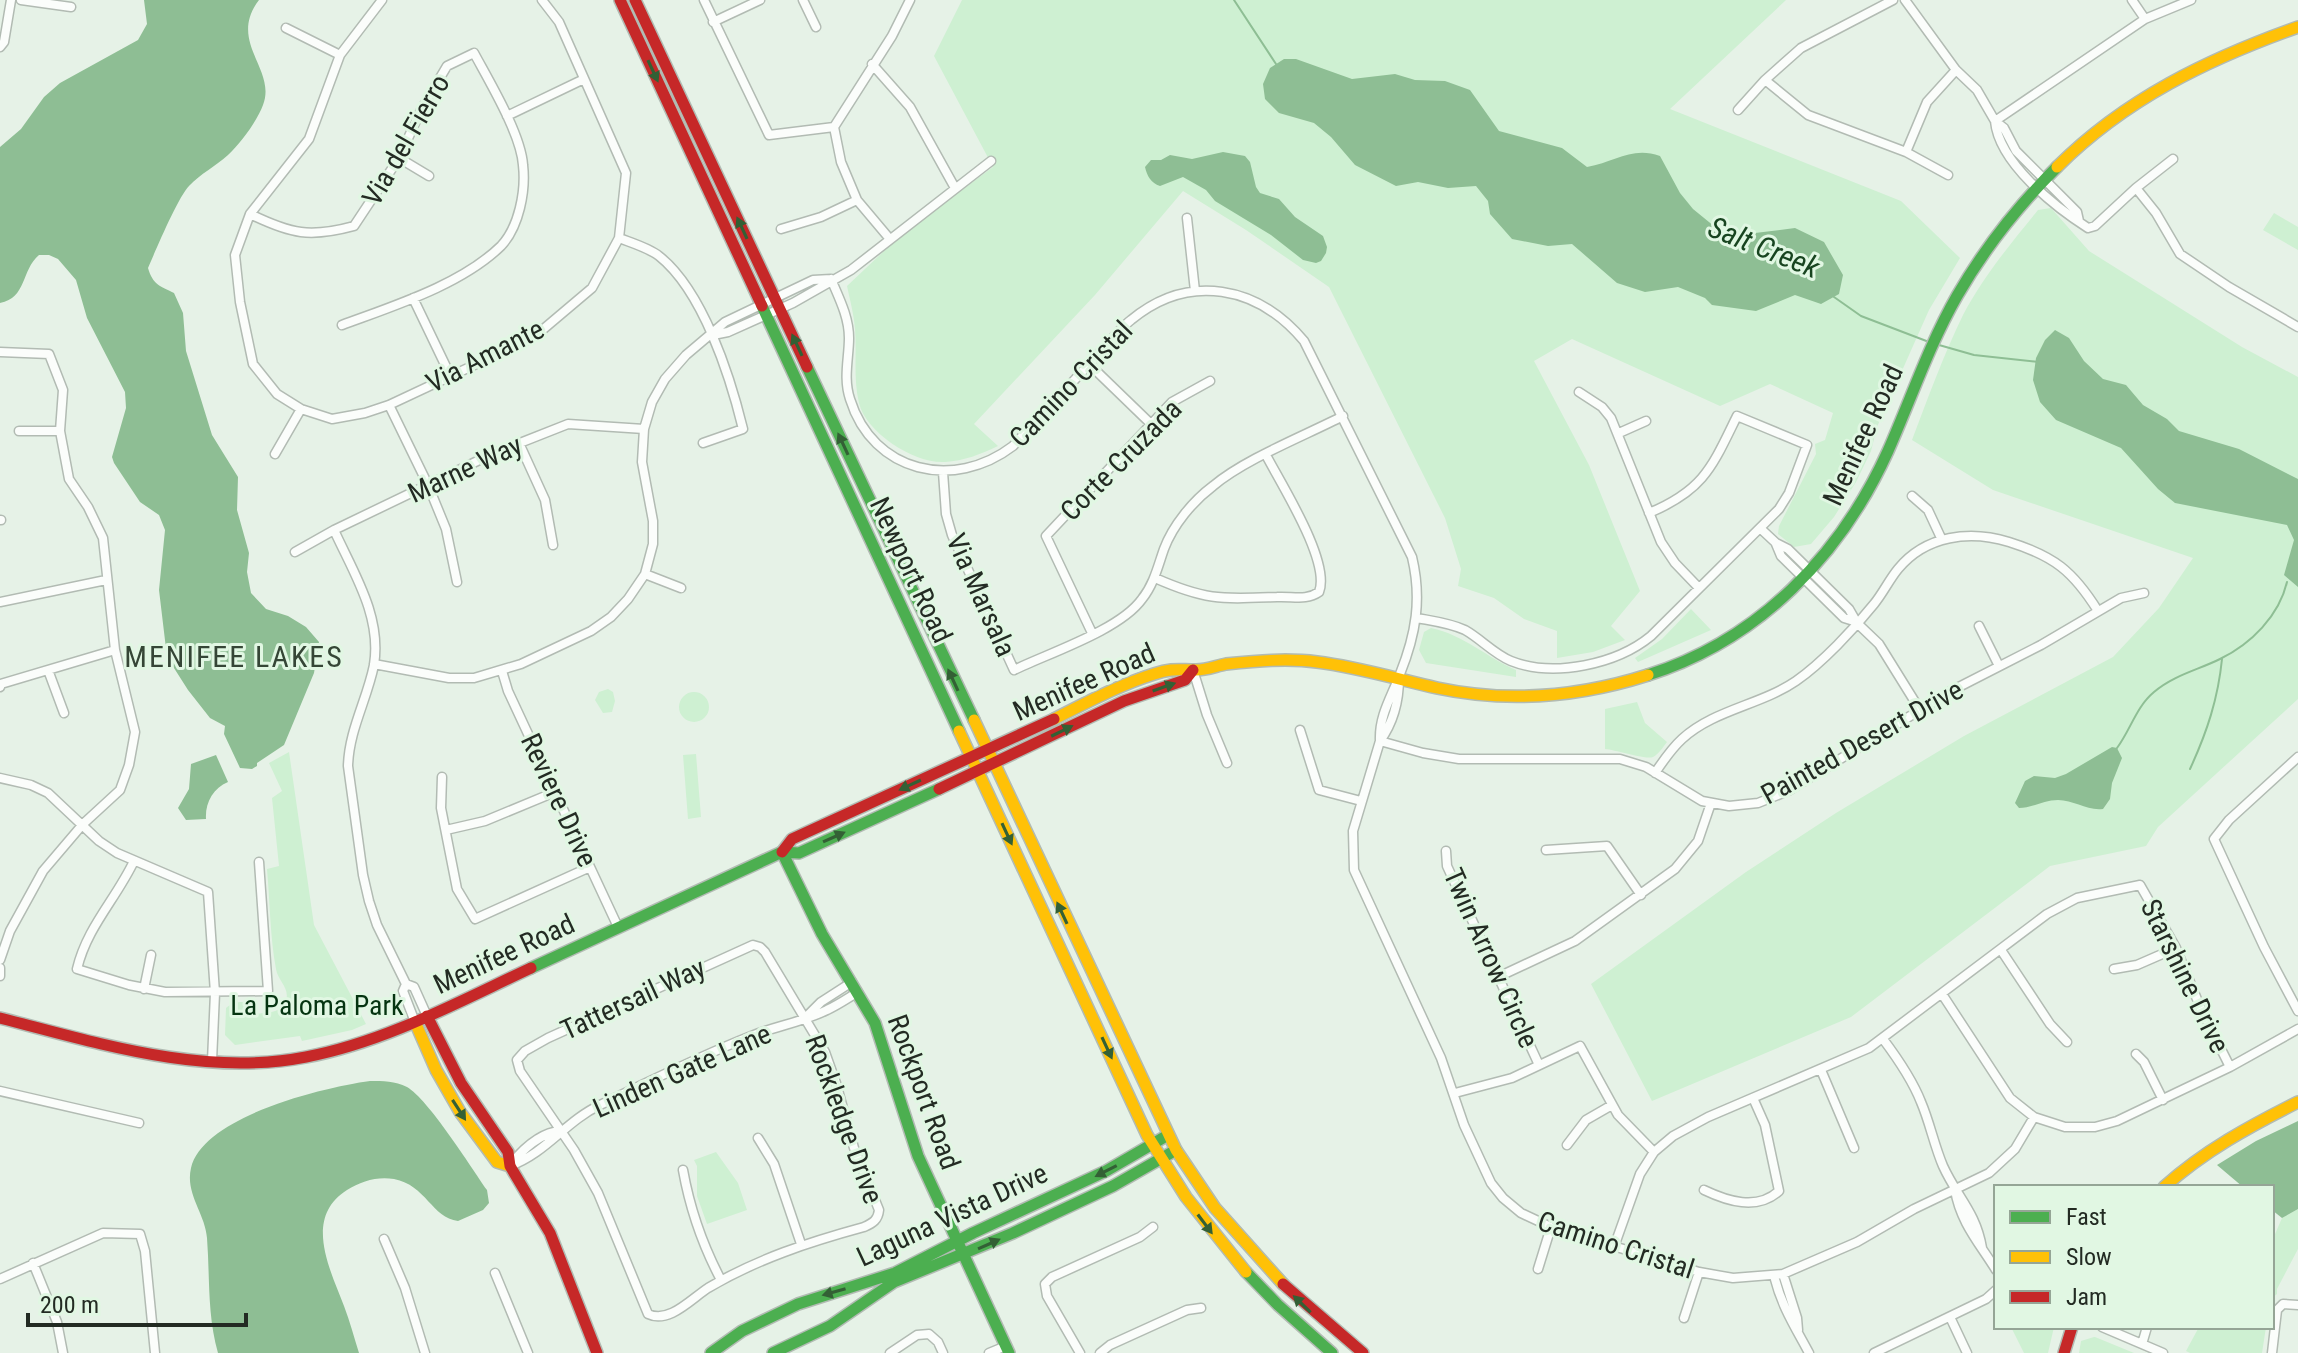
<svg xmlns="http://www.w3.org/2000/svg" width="2298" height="1353" viewBox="0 0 2298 1353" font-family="'Roboto Condensed',sans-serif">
<rect width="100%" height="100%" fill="#e6f2e7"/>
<path fill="#cef0d2" d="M962 0H1786L1670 109 1901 201 1960 258 1929 310 1877 427 1871 451 1856 482 1834 517 1811 544 1794 547 1778 534 1779 526 1816 454 1815 444 1825 440 1833 413 1770 384 1720 406 1572 339 1534 361 1589 465 1640 591 1611 626 1625 640 1593 652 1557 658V631L1524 619 1494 598 1458 586 1461 569 1445 518 1329 287 1246 230 1183 191 1095 295 974 424 998 446C981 454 964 461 945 462 915 464 866 433 859 403 853 378 857 353 855 329 854 315 850 300 847 286L901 235 993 167 934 56Z
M2051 208 2089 251 2242 347 2298 377V699L2158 827 2146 846 2050 866 1851 1017 1652 1101 1591 984 1746 872 1836 813 1964 736 2113 657 2159 608 2193 558 1993 490 1912 440C1928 398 1943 356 1963 315 1983 277 2011 243 2038 210Z
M2274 213 2298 227V250L2263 230Z
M1691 609 1711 630 1638 662 1635 658 1662 639Z
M1431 628C1464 635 1486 657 1516 670V677L1426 663 1419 650 1424 632Z
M608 689 613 692 615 701 612 712 603 713 595 700 599 692Z
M679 707a15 15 0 1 1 30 0a15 15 0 1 1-30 0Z
M1637 702 1645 723 1667 742C1663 747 1659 754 1653 757 1646 760 1616 750 1605 749V709Z
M289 752 314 925 366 1024 352 1030 302 1041 300 1036 235 1045 225 1035 226 1008C236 1000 243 1002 255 1003L256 1014C266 1012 278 1014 284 1004 293 990 278 982 276 969 270 937 270 902 267 869L279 866 272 798 282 791 269 763Z
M696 754 701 817 688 819 683 755Z
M716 1152 738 1183 747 1210 707 1224 697 1196V1166L694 1160Z
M2298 1209V1249L2277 1289V1294L2272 1298V1241L2282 1218Z
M2011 1327H2054L2048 1353H2024Z
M2199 1327H2266L2262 1353H2190L2186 1351Z
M2094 1337H2095L2134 1353H2079L2081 1341Z"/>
<path fill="#8ebe94" d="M144 0H259C227 42 277 69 263 105 257 121 241 143 228 155 216 166 200 174 189 186 178 197 155 252 148 268 153 285 160 286 174 293L183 313 186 351 212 435 238 477 237 510 249 553 247 572 251 593 266 609 288 616 306 627 319 642 314 673 284 745 257 763V766L252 769 240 768 224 734 225 726 210 718 188 690 167 657 159 590 165 530 159 515 140 502 114 463 112 457 126 408 125 392 87 318 76 280 58 259 49 255H39C21 270 27 298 0 303V147L21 129 44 97 60 83 138 40 147 24Z
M1284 59H1296L1352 79 1395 74 1415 80 1445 81 1470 90 1499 131 1562 148 1587 167C1615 162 1632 146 1660 156L1680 193 1693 209 1720 231 1755 233 1795 228 1824 242 1843 275 1839 294 1821 304 1795 295 1756 311 1712 305 1705 298 1678 287 1645 292 1617 283 1572 244 1548 246 1512 239 1490 214 1488 201 1476 186 1448 188 1418 182 1396 186 1355 165 1331 137 1314 123 1279 113 1265 99 1263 84 1270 68Z
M1223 152 1245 156 1250 162 1256 187 1260 193 1279 199 1295 217 1323 236 1327 247 1326 253 1321 261 1316 263 1303 260 1271 235 1215 201 1206 190 1183 177 1160 186C1151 183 1147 176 1145 167L1151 160H1161L1170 155 1192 159Z
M2055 330 2069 338 2084 361 2103 379 2126 385 2143 405 2167 419 2179 431 2239 449 2298 479V587L2284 575 2294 540 2287 525 2175 503 2158 489 2121 448 2056 420 2040 402 2033 380 2036 358 2045 340Z
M2112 747 2117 748 2122 758 2112 783 2110 799 2103 809C2087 811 2074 800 2058 800 2044 800 2032 808 2019 808L2015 803 2025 781 2034 776 2055 778 2066 774Z
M216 755 228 782C213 788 205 803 206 819L186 820 178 808 189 789 191 764Z
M370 1081C383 1081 395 1081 407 1087 428 1099 471 1167 487 1190L489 1203 483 1210 458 1221C432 1218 426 1185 394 1179 378 1176 361 1181 347 1190 303 1218 330 1269 344 1306 350 1322 354 1337 359 1353H218C207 1314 210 1277 207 1238 205 1213 185 1194 191 1168 203 1116 325 1087 370 1081Z
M2298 1121V1209L2282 1218 2272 1210V1187H2243L2217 1165 2256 1141Z"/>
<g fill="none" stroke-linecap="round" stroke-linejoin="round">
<path stroke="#8ebe94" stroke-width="2" d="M1234 0 1276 64
M1834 297 1861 316 1929 342
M1939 345 1974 355 2039 362
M2117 748C2131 729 2136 707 2154 692 2174 675 2198 670 2220 659 2251 644 2279 616 2287 582
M2190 769C2207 732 2218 699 2222 659"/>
<defs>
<path id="street" d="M21 0 71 7
M382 0 340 55 309 139 250 214 235 255 240 302 253 364 277 394 301 409 332 419 365 413 389 405 534 337 592 288 619 238 626 173 559 22 542 0
M704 0 769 135 834 127
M803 0 816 27
M1905 0 1956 70 1977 90 1995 121 2004 128 2016 151 2077 212 2079 221
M2132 0 2145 19
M713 22 760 0
M286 28 340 55
M0 47 4 42 11 0
M872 64 910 107 955 188
M1765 80 1808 115 1906 152 1948 175
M1738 110 1765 80 1801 48 1893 0
M507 116 584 79
M1995 121C1999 163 2055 207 2088 228L2095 226 2136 188 2173 159
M1995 121 2145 19 2191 0
M1906 152 1927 102 1956 70
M399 158 429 176
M2136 188 2156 213 2180 254 2229 287 2298 327
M250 214C291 234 310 238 354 226L399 158 421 110 447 66 474 53C489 81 521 134 523 165 526 191 519 227 501 246 461 285 393 306 342 325
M1187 218 1195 291
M781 229 821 217 857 200
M619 238C632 243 649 248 659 256 703 291 730 376 743 429L703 443
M889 238 857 200 841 162 834 127 892 36 910 0
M831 279C839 298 849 317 849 338 849 358 843 378 850 399 873 473 954 491 1013 446 1040 417 1066 389 1093 360 1105 347 1117 331 1131 320 1189 272 1258 286 1304 341L1412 557C1422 599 1416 634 1400 674 1392 696 1379 715 1380 740
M413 298 450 375
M713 335 728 332 793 303 851 270 991 161
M0 352 49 354 63 390 60 431 69 479 88 507 103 538 115 650 135 732 129 765 120 790 83 824 43 871 10 931 0 960
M1089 364 1151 424
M1579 392 1602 407 1611 418 1661 542 1675 563 1699 588
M389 405 428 485 446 529 457 582
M19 431H60
M1619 433 1646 421
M519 443 545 500 553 545
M275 454 301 409
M943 472 946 514 952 535 1014 670C1049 653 1120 630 1142 599 1154 584 1158 566 1164 549 1173 525 1193 501 1213 486 1245 459 1304 436 1343 416
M1912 496 1928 510 1942 540
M0 520H1
M1761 529 1776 543 1788 549 1849 609 1857 623 1879 644 1920 710
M334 530C353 572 382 616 374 665 367 700 349 730 348 766L363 875 369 901 377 925 406 984 414 987 427 1016
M1776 544 1781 556 1844 618 1857 622
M295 552 334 530 492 454 568 424 644 429
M645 574 681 588
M1155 578C1207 601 1222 599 1277 597 1293 596 1306 601 1319 592 1331 562 1281 484 1266 455
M0 602 106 580
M1417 618C1433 621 1450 623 1465 630 1481 639 1494 654 1511 661 1554 678 1617 664 1651 636L1779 509 1789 493 1807 445 1737 416C1712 467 1704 490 1649 513
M1979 626 1999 666
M1092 633 1046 536 1172 402 1210 381
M374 664 449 678H474L521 664 591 631 611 617 628 599 645 574 653 544V521L642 462 644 429 652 402 665 379 686 355 725 322 813 280 831 279
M48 670 64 713
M1193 670 1207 715 1227 763
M502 671 508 691 618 927
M1399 678C1399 700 1393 723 1380 741L1353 831 1354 870 1441 1058 1464 1125 1491 1183 1503 1198 1521 1213 1551 1227 1699 1272 1733 1278 1783 1274 1857 1242 1914 1209 1989 1173 2015 1149 2034 1117
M0 687 1 684 115 650
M1300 730 1319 790 1361 801
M1380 741 1423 753 1459 759H1620L1646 767 1702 801 1729 806 1758 803 1788 791 1951 691 2041 645 2121 598 2144 593
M2298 757 2229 820 2214 839 2264 947 2298 1011
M1655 773C1663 761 1671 749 1682 739 1713 710 1761 705 1796 681 1822 663 1854 629 1874 604 1883 593 1889 580 1898 569 1926 535 1970 530 2009 542 2054 556 2073 571 2098 611
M442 777 441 808 457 889 475 919 590 867
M0 778 31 785 48 793 99 841 117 853 208 892 215 993 212 1061
M446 830 485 821 555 792
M1546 850 1607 846 1641 895
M1446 851 1447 866 1539 1065
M134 861C116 899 87 927 77 969L129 985 165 992 268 991 259 862
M753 945 760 947 765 952 825 1052 836 1083 854 1148 879 1210C878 1220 873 1223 864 1227 809 1242 757 1259 708 1288 691 1299 669 1324 648 1314L598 1193 574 1150 520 1071 517 1060 525 1051 548 1038Z
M2001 950 2050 1024 2067 1042
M0 968V976
M2114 969 2137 965 2176 948
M1498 977 1575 941 1675 869 1698 841 1711 803
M406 984 403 991 415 1022
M144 989 151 955
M1942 994 2010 1098 2034 1117 2065 1127H2095L2117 1121 2230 1067 2298 1029
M808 1015 821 1002 852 982
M1883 1039C1898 1059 1912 1079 1921 1102 1930 1123 1934 1145 1943 1166 1957 1197 1976 1212 1982 1248
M2136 1054 2144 1062 2163 1100
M1821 1070 1854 1148
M0 1091 139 1123
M1455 1093 1512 1078 1580 1046 1618 1115 1654 1152
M758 1138 774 1164 801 1244
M1567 1145 1586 1120 1612 1105
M510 1165C522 1150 541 1132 561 1131
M510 1166C546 1153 566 1121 600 1105 650 1081 700 1056 751 1036 776 1026 803 1022 827 1010 838 1005 848 998 858 992
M683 1170C690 1209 703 1246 721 1280
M1704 1190C1727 1201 1757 1211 1779 1191L1765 1125 1753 1098
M1955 1190C1960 1222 1980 1244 1996 1270
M384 1239 405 1288 425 1353
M1614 1247 1640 1174 1654 1152 1673 1136 1708 1117 1869 1048 2047 914 2077 898 2140 885 2176 948 2201 1009 2230 1067
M33 1263 57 1322 63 1353
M1538 1269 1551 1227
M495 1273 528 1353
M1783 1274 1797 1318 1798 1330
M1774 1276C1782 1307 1794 1325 1809 1353
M0 1279 103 1233 140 1234 145 1251 155 1353
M1950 1317 1967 1353
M1684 1318 1699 1272
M2102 1327 2163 1353
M2142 1344 2147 1327
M890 1353 917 1335 929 1334 938 1342 943 1353
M989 1353 1006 1346
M1080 1353 1047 1296 1045 1284 1052 1277 1140 1237 1153 1227
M1100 1353 1110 1345 1187 1310 1201 1308
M1874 1353 1986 1299 1996 1290
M2272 1353 2277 1310 2283 1304 2298 1305"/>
<path id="fast" d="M762 306 959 731
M807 367 974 720
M1648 675C1759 640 1841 555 1888 451 1911 399 1929 345 1957 296 1984 249 2018 206 2057 167
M782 852 822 934 875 1023 918 1156 1009 1353
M531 968 782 852 799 853 939 789
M1246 1272 1278 1305 1332 1353
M711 1353 742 1331 798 1304 895 1273 973 1233 1106 1171 1168 1135
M773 1353 830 1326 894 1282 1013 1233 1113 1186 1176 1150"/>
<path id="slow" d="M2057 167C2125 99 2208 59 2298 27
M1054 719C1086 703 1119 685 1154 674 1172 668 1178 670 1196 670 1206 670 1216 666 1226 664 1256 661 1287 658 1317 662 1358 667 1397 679 1437 688 1508 703 1579 697 1648 675
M974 720 1176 1150 1215 1208 1283 1284
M959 731 1147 1135 1186 1197 1246 1272
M415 1022 436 1070 460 1112 497 1162 510 1166
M2164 1187C2204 1151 2250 1126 2298 1102"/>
<path id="jam" d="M620 0 762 306
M635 0 807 367
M939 789 1124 701 1185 680 1193 670
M782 852 792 839 1054 719
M427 1016 461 1083 508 1152 510 1166 550 1233 597 1353
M0 1018C98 1043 204 1077 306 1057 385 1042 458 1002 531 968
M1283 1284 1363 1353
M2064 1353 2072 1327"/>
</defs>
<use href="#street" stroke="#b2bbb3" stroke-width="11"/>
<use href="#fast" stroke="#b2bbb3" stroke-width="14"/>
<use href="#slow" stroke="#b2bbb3" stroke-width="14"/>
<use href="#jam" stroke="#b2bbb3" stroke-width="14"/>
<use href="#street" stroke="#fbfdfb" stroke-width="8"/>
<use href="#fast" stroke="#4caf50" stroke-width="11"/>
<use href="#slow" stroke="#ffc107" stroke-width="11"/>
<use href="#jam" stroke="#c62828" stroke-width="11"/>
</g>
<defs><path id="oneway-solid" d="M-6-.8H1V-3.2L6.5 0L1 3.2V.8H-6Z" transform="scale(2)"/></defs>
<g fill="#336035">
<use href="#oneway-solid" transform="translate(653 71) rotate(65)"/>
<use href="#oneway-solid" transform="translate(742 228) rotate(-115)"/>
<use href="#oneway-solid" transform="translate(797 345) rotate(-115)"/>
<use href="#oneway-solid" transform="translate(843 444) rotate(-115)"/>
<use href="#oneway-solid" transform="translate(953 680) rotate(-115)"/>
<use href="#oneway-solid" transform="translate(1164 687) rotate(-19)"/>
<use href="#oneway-solid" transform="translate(1062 731) rotate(-26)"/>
<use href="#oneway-solid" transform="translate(910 785) rotate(155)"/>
<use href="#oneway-solid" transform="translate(1007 834) rotate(65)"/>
<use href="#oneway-solid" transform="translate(834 837) rotate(-24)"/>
<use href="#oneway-solid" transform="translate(1062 913) rotate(-115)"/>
<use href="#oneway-solid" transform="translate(1107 1048) rotate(65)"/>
<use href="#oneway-solid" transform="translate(459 1110) rotate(57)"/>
<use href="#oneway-solid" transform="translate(1106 1171) rotate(153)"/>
<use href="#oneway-solid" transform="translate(1205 1224) rotate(53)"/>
<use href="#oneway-solid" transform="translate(989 1244) rotate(-24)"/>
<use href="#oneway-solid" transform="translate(834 1292) rotate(164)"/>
<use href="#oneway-solid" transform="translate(1302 1304) rotate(-136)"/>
</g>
<g text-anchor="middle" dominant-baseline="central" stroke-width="6" stroke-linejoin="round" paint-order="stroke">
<g font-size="28" fill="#232b23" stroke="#e1f7e3">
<text transform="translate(406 140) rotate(-60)">Via del Fierro</text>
<text transform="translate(485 356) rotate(-27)">Via Amante</text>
<text transform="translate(1071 384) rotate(-46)">Camino Cristal</text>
<text transform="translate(1863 435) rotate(-65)">Menifee Road</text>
<text transform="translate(1121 460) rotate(-45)">Corte Cruzada</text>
<text transform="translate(465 469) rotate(-25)">Marne Way</text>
<text transform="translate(911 570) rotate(65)">Newport Road</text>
<text transform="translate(981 595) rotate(66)">Via Marsala</text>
<text transform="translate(1084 682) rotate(-24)">Menifee Road</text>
<text transform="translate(1862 742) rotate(-29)">Painted Desert Drive</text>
<text transform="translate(559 800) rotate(65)">Reviere Drive</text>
<text transform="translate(504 954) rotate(-25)">Menifee Road</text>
<text transform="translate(1491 958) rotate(66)">Twin Arrow Circle</text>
<text transform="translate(2185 976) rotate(64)">Starshine Drive</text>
<text transform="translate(633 999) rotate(-25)">Tattersail Way</text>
<text transform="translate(682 1071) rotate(-24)">Linden Gate Lane</text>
<text transform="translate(924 1092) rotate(70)">Rockport Road</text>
<text transform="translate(844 1119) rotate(70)">Rockledge Drive</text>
<text transform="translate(952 1215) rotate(-25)">Laguna Vista Drive</text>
<text transform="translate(1616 1245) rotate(18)">Camino Cristal</text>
</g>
<g font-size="28" fill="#053411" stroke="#e1f7e3">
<text x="317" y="1005">La Paloma Park</text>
</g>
<g font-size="30" font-style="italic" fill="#184520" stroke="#e1f7e3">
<text transform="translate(1764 247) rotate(22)">Salt Creek</text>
</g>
<g font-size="30" letter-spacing="2" fill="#354636" stroke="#e1f7e3">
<text x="234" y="656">MENIFEE LAKES</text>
</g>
</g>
<rect x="1994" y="1185" width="280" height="144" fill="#e1f7e3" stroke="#95a596" stroke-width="2"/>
<rect x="2010" y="1211" width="40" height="12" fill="#4caf50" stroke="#95a596" stroke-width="2"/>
<text x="2066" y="1225" font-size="24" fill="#232b23">Fast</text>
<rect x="2010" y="1251" width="40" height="12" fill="#ffc107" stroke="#95a596" stroke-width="2"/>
<text x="2066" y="1265" font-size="24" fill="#232b23">Slow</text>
<rect x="2010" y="1291" width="40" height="12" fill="#c62828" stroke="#95a596" stroke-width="2"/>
<text x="2066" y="1305" font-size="24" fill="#232b23">Jam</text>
<path d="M28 1313v12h218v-12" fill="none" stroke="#232b23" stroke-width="4"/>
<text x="40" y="1313" font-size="24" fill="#232b23" stroke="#e1f7e3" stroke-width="6" paint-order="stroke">200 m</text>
</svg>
